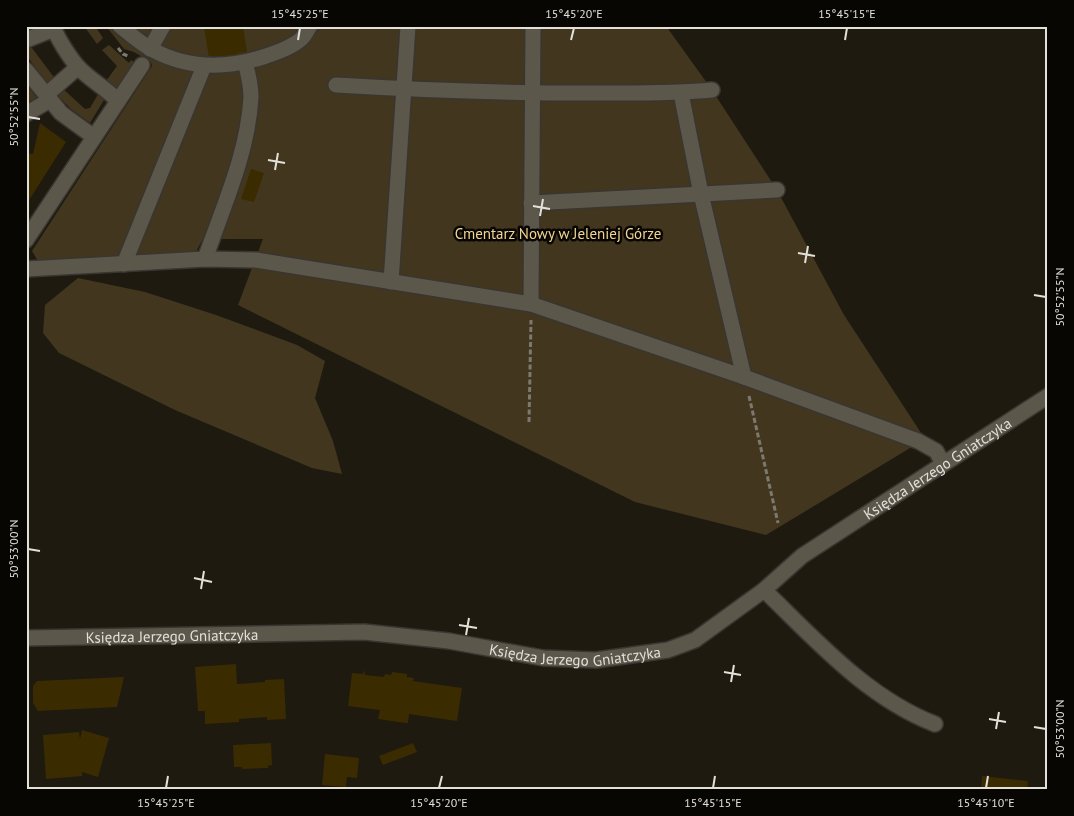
<svg xmlns="http://www.w3.org/2000/svg" width="1074" height="816" viewBox="0 0 1074 816" font-family="'PT Sans',sans-serif">
<rect width="100%" height="100%" fill="#1f1a10"/>
<path fill="#42371e" d="M84 26H95L103 38 97 44Z
M106 26H666L712 90 777 190 844 315 925 439 766 535 635 502 238 305 263 239H203L194 255 38 261 32 251 152 66 151 62 134 52 124 49Z
M29 44 56 80 49 86 26 55V46Z
M109 45 129 63 131 60 138 65 121 85 114 89 106 81 117 66 102 50Z
M26 84 37 98 26 103Z
M62 88 85 109 90 108 100 91 107 95 90 123 71 109 55 93Z
M78 278 145 292 216 315 297 345 325 361 315 398 333 441 342 474 312 468 175 410 59 353 43 333 45 305Z"/>
<path fill="#3b2b00" d="M204 26H243L247 52 238 53 239 57 219 60 218 57 209 58Z
M40 123 66 142 26 205V153L33 154Z
M251 169 264 173 254 202 241 199Z
M236 664 237 684 265 682V680L284 679 286 719 267 720V717L239 719V722L205 724V711H198L195 667Z
M364 670 365 675 384 677 385 674 391 675 392 672 407 674V677L414 678 413 681 462 688 457 721 409 714 408 723H405L378 719 380 710 348 706 352 673 363 674Z
M124 677 117 707 38 711 33 703V686L37 681Z
M82 730 109 738 98 777 82 772V776L46 779 43 735 79 732 80 739Z
M271 743 272 765 268 766V768L242 769V767H234L233 745Z
M413 743 417 752 383 765 379 756Z
M325 754 359 758 357 778 347 777 346 787 322 785Z
M982 776 1028 781 1027 790H981Z"/>
<g fill="none" stroke-linecap="round" stroke-linejoin="round">
<defs>
<g id="minor">
<path d="M53 26C57 38 70 58 78 67 90 80 106 88 118 101"/>
<path d="M120 26C130 34 140 43 151 49 187 69 225 69 263 57 275 53 291 48 301 39 305 36 307 30 310 26"/>
<path d="M26 40 54 29"/>
<path d="M150 49 163 26"/>
<path d="M26 70 61 113 94 137"/>
<path d="M336 85C419 90 503 93 586 93 628 93 670 94 712 90"/>
<path d="M681 93 701 194 744 377"/>
<path d="M46 95 78 67"/>
<path d="M26 114 50 100"/>
<path d="M531 203 777 190"/>
<path d="M26 240 142 65"/>
<path d="M205 259C223 207 248 153 251 97 251 85 248 73 245 62"/>
<path d="M124 264 204 66"/>
<path d="M26 269 205 259 256 260 531 304 744 377 918 441 936 451 943 463"/>
<path d="M391 282 408 26"/>
<path d="M531 304 533 26"/>
<path d="M764 590C815 639 867 698 935 724"/>
<path id="s1" d="M26 638 364 632 449 641 543 658 596 660 668 650 695 640 764 590 802 556 1048 396"/>
</g>
</defs>
<use href="#minor" stroke="#393531" stroke-width="18"/>
<path stroke="#7d7970" stroke-width="3" stroke-dasharray="5 2.5" stroke-linecap="butt" d="M118 48 123 54 128 56
M749 396 778 523
M529 422 531 320"/>
<use href="#minor" stroke="#5c574b" stroke-width="15"/>
</g>
<path fill="none" stroke="#e3e0d9" stroke-width="2" d="M298 40 300 28M571 40 574 28M845 40 847 28M28 117 40 119M268 160 285 163M275 170 278 153M533 206 550 209M540 216 543 199M798 253 815 256M805 263 808 246M1034 295 1046 297M28 549 40 551M194 578 212 582M201 589 204 571M459 625 477 628M466 635 469 618M724 672 741 675M731 682 734 665M989 719 1006 722M1034 727 1046 729M996 729 999 712M166 788 168 776M439 788 442 776M713 788 715 776M986 788 988 776"/>
<g text-anchor="middle" dominant-baseline="central" stroke-width="5" stroke-linejoin="round" paint-order="stroke">
<g font-size="15" fill="#f5d691" stroke="#070603">
<text x="558" y="233">Cmentarz Nowy w Jeleniej Górze</text>
</g>
<g font-size="15" fill="#e3e0d9" stroke="#070603">
<text stroke="none"><textPath href="#s1" startOffset="971">Księdza Jerzego Gniatczyka</textPath></text>
<text stroke="none"><textPath href="#s1" startOffset="146">Księdza Jerzego Gniatczyka</textPath></text>
<text stroke="none"><textPath href="#s1" startOffset="551">Księdza Jerzego Gniatczyka</textPath></text>
</g>
</g>
<rect width="1074" height="816" fill="none" stroke="#070603" stroke-width="55"/>
<rect x="28" y="28" width="1018" height="760" fill="none" stroke="#e3e0d9" stroke-width="2"/>
<g font-size="12" text-anchor="middle" fill="#e3e0d9">
<text x="300" y="18">15°45'25"E</text>
<text x="574" y="18">15°45'20"E</text>
<text x="847" y="18">15°45'15"E</text>
<text transform="translate(14 117) rotate(-90)" y="4">50°52'55"N</text>
<text transform="translate(1060 297) rotate(-90)" y="4">50°52'55"N</text>
<text transform="translate(14 549) rotate(-90)" y="4">50°53'00"N</text>
<text transform="translate(1060 729) rotate(-90)" y="4">50°53'00"N</text>
<text x="166" y="807">15°45'25"E</text>
<text x="439" y="807">15°45'20"E</text>
<text x="713" y="807">15°45'15"E</text>
<text x="986" y="807">15°45'10"E</text>
</g>
</svg>
